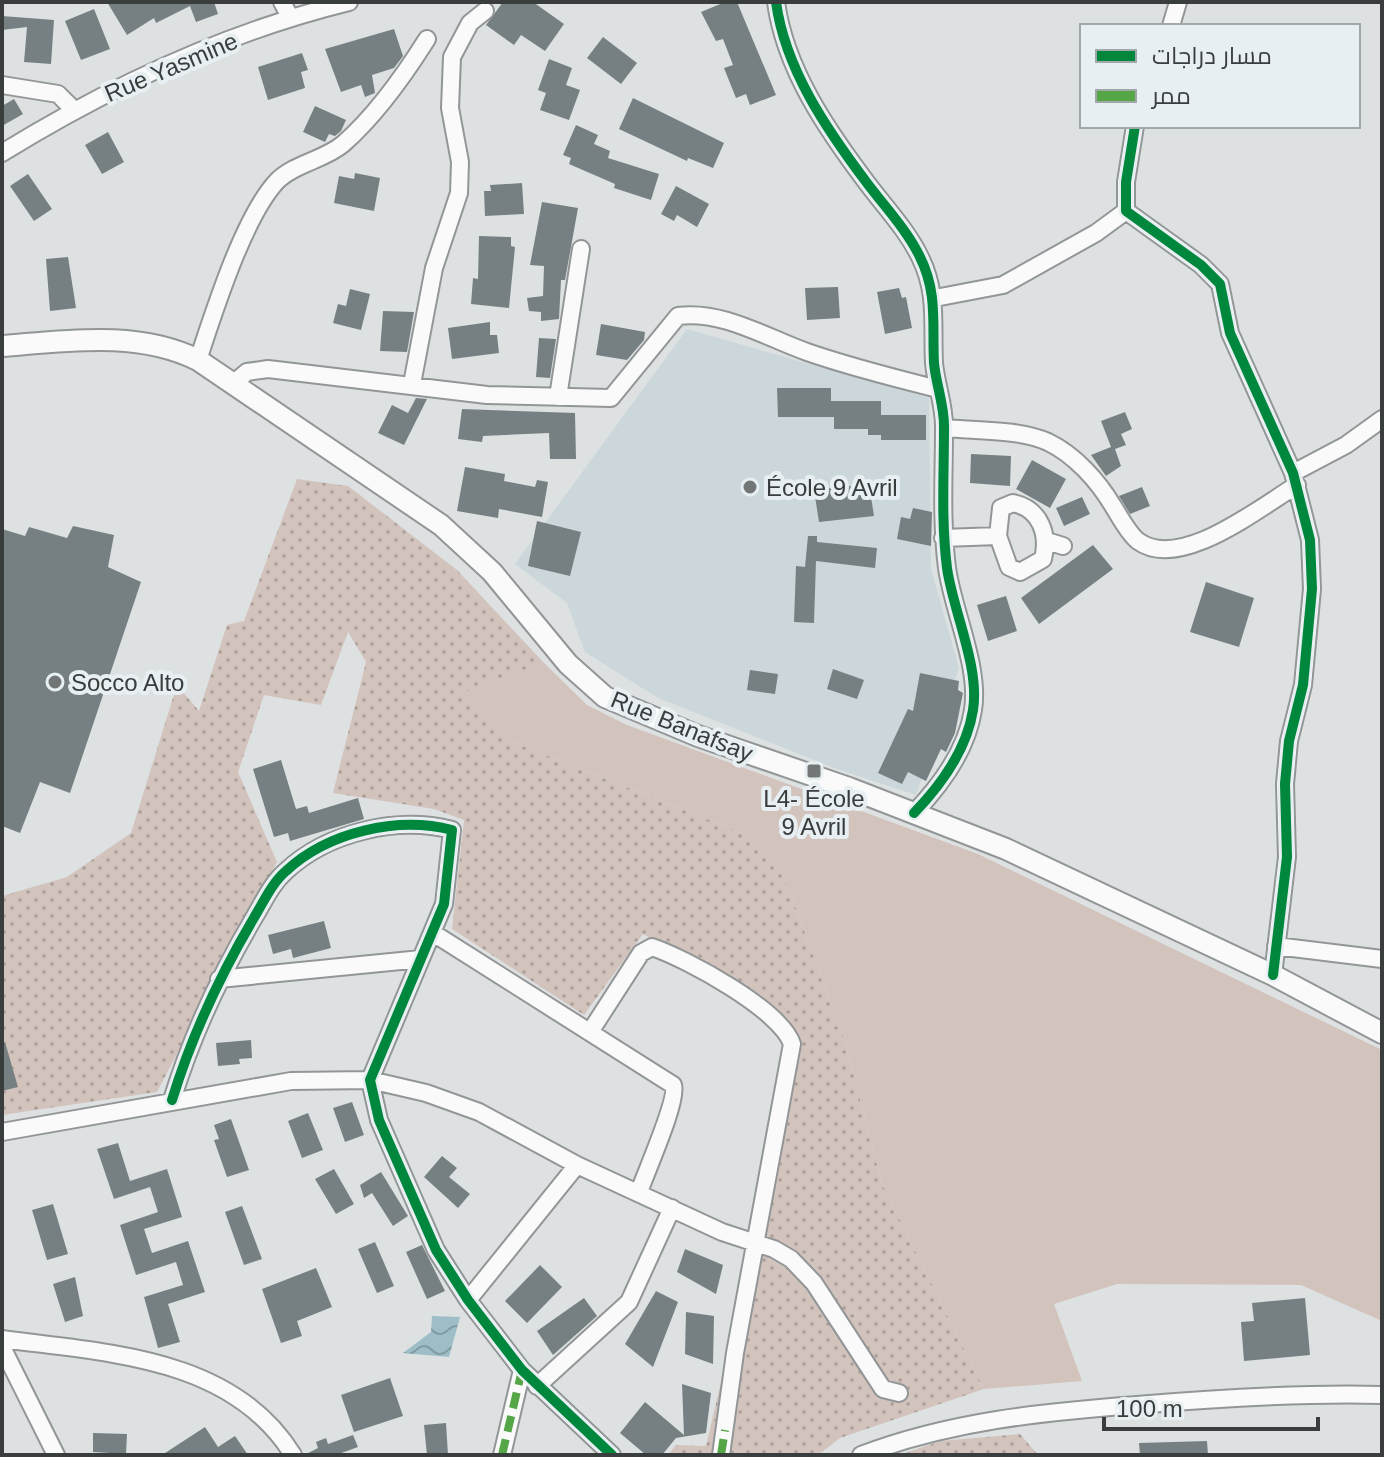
<svg xmlns="http://www.w3.org/2000/svg" width="1384" height="1457" viewBox="0 0 1384 1457" font-family="Arial,Cairo,sans-serif">
<defs>
<pattern id="grass-dots" width="8" height="8" patternUnits="userSpaceOnUse" patternTransform="scale(2)"><rect width="8" height="8" fill="#d3c3bd"/><path d="M2 2h.1M6 6h.1" fill="none" stroke="#aca09b" stroke-width="1.8" stroke-linecap="round"/></pattern>
<pattern id="water-waves" width="16" height="10" patternUnits="userSpaceOnUse" patternTransform="scale(2)"><rect width="16" height="10" fill="#9dbdc7"/><path d="M0 5q4-4 8 0t8 0" fill="none" stroke="#819ba3"/></pattern>
</defs>
<rect width="100%" height="100%" fill="#dde1e2"/>
<path fill="#cbd7da" d="M687 329 929 398 931 569 959 668 916 795 837 769 658 698 585 652 567 603 515 564Z"/>
<path fill="url(#grass-dots)" d="M297 479 348 486 457 570 544 663 466 692 513 742 742 833 784 876 846 1044 882 1184 984 1389 840 1438 818 1455H668L676 1445 706 1446 801 1041 768 1004 643 934 584 1015 452 929 464 820 434 809 333 793 366 662 348 632 321 705 264 695 238 772 277 862 157 1092 2 1115V896L67 877 131 833 177 685 199 711 227 625 244 621Z
M1020 1434 1038 1455H900L940 1441Z"/>
<path fill="#d3c3bd" d="M544 663 587 705 627 725 978 854 1382 1050V1321L1301 1285 1117 1284 1054 1304 1082 1381 984 1389 882 1184 846 1044 784 876 742 833 513 742 465 692Z"/>
<path fill="url(#water-waves)" d="M432 1316 460 1317 449 1357 403 1353 431 1332Z"/>
<path fill="#768083" d="M107 2H214L218 14 196 22 190 6 156 23 154 18 127 35Z
M503 2H533L564 24 545 51 521 35 514 45 486 25Z
M725 2H737L776 95 750 105 746 94 736 98 724 68 733 65 723 39 716 41 701 12Z
M94 9 110 49 81 60 65 21Z
M2 16 54 20 51 64 24 62 27 27 2 30Z
M394 29 403 56 394 68 372 75 375 93 365 97 361 85 341 92 325 49Z
M603 37 637 63 621 84 587 58Z
M302 53 308 70 301 72 305 88 268 100 258 67Z
M549 59 572 68 566 85 580 90 569 120 540 110 546 93 538 90Z
M633 98 724 143 713 168 688 158 687 161 619 129Z
M14 99 23 114 2 126V106Z
M315 106 346 120 341 131 335 136 329 134 325 142 303 132Z
M576 125 598 135 594 144 610 151 608 158 659 174 651 200 614 188 615 184 569 164 571 158 563 155Z
M108 132 124 162 102 174 85 145Z
M355 173 380 178 374 211 334 203 339 176 354 179Z
M28 174 52 209 34 221 10 186Z
M522 183 524 214 485 216 484 191H491L490 185Z
M676 186 709 204 697 227 677 215 674 221 661 214Z
M542 202 578 208 565 280H561L559 319 541 321V312L529 311 527 298 543 296 544 266 530 265Z
M479 236 511 237V246L515 247 509 308 471 304 473 278 478 279Z
M68 257 76 308 50 311 46 259Z
M838 287 840 318 807 320 805 288Z
M899 288 902 298 906 297 912 328 885 334 877 292Z
M350 289 370 294 361 330 333 323 338 304 346 306Z
M383 311 414 312 407 352 380 351Z
M490 322V335H497L499 353 452 359 448 328Z
M601 324 645 332 644 340 627 360 596 355Z
M539 338 556 339 550 378 536 377Z
M777 388H831V401H881V415H926V440H881V435H868V429H834V417H778Z
M416 398 427 399 404 445 378 433 392 405 408 413Z
M462 409 575 413 576 459H550L549 433 483 436 482 442 458 439Z
M1125 412 1132 429 1121 434 1126 445 1115 449 1121 466 1106 476 1091 455 1111 447 1101 421Z
M971 454 1011 456 1010 486 970 483Z
M1032 460 1066 479 1050 508 1016 489Z
M465 467 505 474 504 481 535 487 537 480 548 482 542 517 499 509 498 518 457 511Z
M869 484 874 516 819 522 814 490Z
M1142 487 1150 506 1130 514 1119 496Z
M1082 497 1090 514 1064 526 1056 508Z
M913 508 932 512 931 546 897 539 901 517 910 519Z
M537 521 581 532 570 576 528 566Z
M73 526 114 535 108 567 141 582 70 793 40 782 20 833 2 826V529L25 536 29 527 67 538Z
M808 536H817V542L877 548 875 568 816 561 814 623 794 622 796 566 805 567Z
M1093 545 1113 569 1039 624 1021 598Z
M1206 582 1254 598 1239 647 1190 632Z
M1006 596 1017 631 988 641 977 605Z
M833 669 864 680 857 699 827 689Z
M750 670 778 674 775 694 747 690Z
M920 673 959 681 958 690 963 693 955 733 946 752 941 749 926 781 908 772 902 784 878 773 908 709 913 711Z
M281 760 296 809 307 806 309 813 358 798 364 819 290 841 288 833 274 837 253 769Z
M324 921 331 948 293 958 291 949 273 954 268 935Z
M251 1040 252 1058 239 1059 240 1064 218 1066 216 1043Z
M5 1042 18 1087 2 1091V1043Z
M352 1102 364 1135 345 1142 333 1108Z
M308 1113 323 1150 302 1158 288 1121Z
M231 1119 249 1170 227 1177 214 1140 219 1139 214 1125Z
M118 1143 130 1181 167 1169 182 1217 144 1229 152 1253 188 1241 205 1292 168 1304 180 1342 158 1348 144 1297 183 1285 176 1262 136 1275 120 1225 158 1212 150 1187 114 1199 97 1149Z
M442 1156 457 1168 449 1177 470 1194 458 1208 424 1177Z
M334 1169 354 1204 336 1214 315 1179Z
M381 1172 408 1216 393 1226 372 1193 364 1198 360 1185Z
M53 1204 68 1254 47 1260 32 1210Z
M242 1206 262 1259 244 1265 225 1212Z
M375 1242 394 1286 377 1293 358 1249Z
M422 1245 445 1291 427 1299 406 1252Z
M685 1249 723 1265 716 1294 677 1272Z
M540 1265 562 1287 527 1323 505 1301Z
M316 1268 332 1307 297 1321 302 1336 281 1343 262 1289Z
M75 1277 83 1316 65 1322 53 1284Z
M656 1291 678 1302 653 1367 625 1344Z
M584 1298 597 1316 553 1355 537 1331Z
M1305 1298 1310 1355 1244 1361 1241 1322 1254 1321 1252 1303Z
M686 1312 714 1316 713 1364 685 1354Z
M390 1378 403 1416 354 1432 341 1395Z
M682 1384 711 1393 706 1433 676 1438 662 1455H646L620 1433 645 1402 684 1435Z
M446 1423 448 1455H427L424 1425Z
M205 1427 218 1447 235 1436 248 1455H162Z
M93 1433 127 1434 126 1454 93 1452Z
M353 1435 358 1447 336 1455H304L318 1448 316 1442 326 1438 328 1444Z
M1207 1441 1208 1455H1140L1139 1443Z"/>
<g fill="none" stroke-linecap="round" stroke-linejoin="round">
<defs>
<path id="minor" d="M282 2 290 17
M776 2C785 69 827 130 867 183 885 207 907 230 920 257 938 293 932 325 934 363 936 385 945 407 944 429 944 476 941 520 947 568 953 611 980 667 973 710 967 749 941 785 914 813
M1171 26 1178 2
M2 85 58 94 73 109
M1135 126 1126 182V211L1201 265 1220 284 1230 333 1293 473 1310 540 1312 589 1303 685 1289 741 1285 784 1287 857 1273 975
M2 153C109 87 227 32 349 2
M935 298 1003 285 1096 233 1126 211
M198 360C214 312 244 215 278 180 296 163 324 160 343 144 374 117 405 74 427 39
M235 382 247 372 268 369 487 395 611 398 678 316C723 310 767 338 807 352 850 367 894 378 938 389
M412 384 434 268 459 193 460 162 450 108 452 57 470 23 485 11
M558 397 581 249
M945 428C976 431 1019 429 1048 442 1075 455 1098 481 1113 506 1120 517 1128 533 1138 541 1180 572 1260 507 1297 485
M1293 473 1346 445 1382 419
M1013 503C1041 509 1049 535 1043 559L1020 572 1009 567 998 536 1001 508Z
M943 538 998 536
M1047 541 1063 546
M433 933 673 1085C679 1098 646 1172 639 1192
M1276 946 1382 959
M219 979 421 959
M590 1032 641 953 652 947C687 959 781 1010 792 1044L735 1353 721 1455
M172 1100C192 1035 220 975 255 916 264 901 272 883 286 871 328 832 397 816 452 830L444 904 370 1080 379 1120 436 1250 468 1300 522 1370 612 1455
M2 1132 291 1081 370 1080 426 1093 479 1112 577 1165 722 1232 774 1249 791 1259 814 1283 883 1389 899 1393
M468 1300 577 1165
M2 1339C105 1353 232 1356 293 1455
M2 1347 56 1455
M537 1386 629 1302 672 1208
M502 1455 522 1370
M861 1455C951 1421 1042 1412 1137 1405 1219 1398 1300 1393 1382 1395"/>
<path id="major" d="M2 346C67 341 138 330 198 360L441 525 492 572 568 664 605 697 698 736 849 788 1006 849 1273 975 1382 1033"/>
</defs>
<use href="#minor" stroke="#939697" stroke-width="20"/>
<use href="#major" stroke="#939697" stroke-width="24"/>
<use href="#minor" stroke="#fafafb" stroke-width="16"/>
<use href="#major" stroke="#fafafb" stroke-width="20"/>
<path stroke="#54a646" stroke-width="8" stroke-dasharray="16 8" stroke-linecap="butt" d="M502 1455 522 1370
M721 1455 725 1430"/>
<defs>
<path id="cycleway" d="M776 2C785 69 827 130 867 183 885 207 907 230 920 257 938 293 932 325 934 363 936 385 945 407 944 429 944 476 941 520 947 568 953 611 980 667 973 710 967 749 941 785 914 813
M1135 126 1126 182V211L1201 265 1220 284 1230 333 1293 473 1310 540 1312 589 1303 685 1289 741 1285 784 1287 857 1273 975
M172 1100C192 1035 220 975 255 916 264 901 272 883 286 871 328 832 397 816 452 830L444 904 370 1080 379 1120 436 1250 468 1300 522 1370 612 1455"/>
</defs>
<use href="#cycleway" stroke="#e7eff2" stroke-width="15"/>
<use href="#cycleway" stroke="#00873e" stroke-width="10"/>
</g>
<g fill="#737677" stroke="#e7eff2" stroke-width="3">
<circle cx="750" cy="487" r="8"/>
<circle cx="55" cy="682" r="8"/>
<rect x="806" y="763" width="16" height="16" rx="4"/>
</g>
<g text-anchor="middle" dominant-baseline="central" stroke-width="8" stroke-linejoin="round" paint-order="stroke">
<g font-size="24" fill="#3a3d3e" stroke="#e7eff2">
<text transform="translate(171 67) rotate(-23)">Rue Yasmine</text>
<text transform="translate(682 726) rotate(22)">Rue Banafsay</text>
</g>
<g font-size="24" fill="#3a3d3e" stroke="#e7eff2" text-anchor="start">
<text x="766" y="487">École 9 Avril</text>
<text x="71" y="682">Socco Alto</text>
<text x="814" y="798" text-anchor="middle">L4- École<tspan x="814" dy="28">9 Avril</tspan></text>
</g>
</g>
<rect width="1384" height="1457" fill="none" stroke="#3a3d3e" stroke-width="8"/>
<rect x="1080" y="24" width="280" height="104" fill="#e7eff2" stroke="#a2a8aa" stroke-width="2"/>
<rect x="1096" y="50" width="40" height="12" fill="#00873e" stroke="#a2a8aa" stroke-width="2"/>
<text x="1152" y="64" font-size="24" fill="#3a3d3e">مسار دراجات</text>
<rect x="1096" y="90" width="40" height="12" fill="#54a646" stroke="#a2a8aa" stroke-width="2"/>
<text x="1152" y="104" font-size="24" fill="#3a3d3e">ممر</text>
<path d="M1104 1417v12h214v-12" fill="none" stroke="#3a3d3e" stroke-width="4"/>
<text x="1116" y="1417" font-size="24" fill="#3a3d3e" stroke="#e7eff2" stroke-width="6" paint-order="stroke">100 m</text>
</svg>
